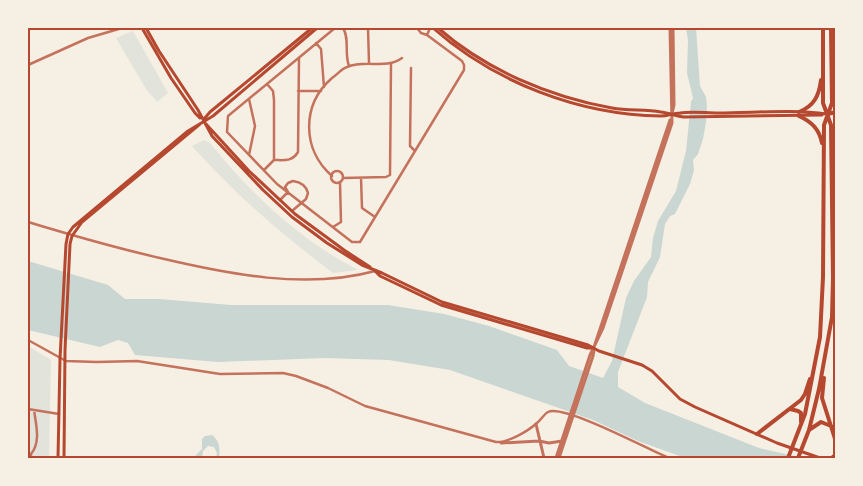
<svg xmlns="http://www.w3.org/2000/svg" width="863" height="486" viewBox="0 0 863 486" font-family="Cabin,sans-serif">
<rect width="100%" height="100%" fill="#f6efe4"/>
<path fill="#e2e4dc" d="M133 31 168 93 157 102 146 89 116 38Z
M204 140 210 143C251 194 300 240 358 270L333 273C280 233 237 196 192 146Z
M28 346 51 360 49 458H28Z"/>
<path fill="#c9d6d2" d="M686 28H696L700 86 706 97 707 106 706 122 703 139 698 154 693 160 694 170 690 184 675 214 670 216 665 224 660 257 648 282 647 297 642 310 618 372V387L645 403 759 448 803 458H685L638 441 593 420 450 370 389 360 324 358 218 362 135 355 128 343 118 340 100 347 28 330V261L108 285 125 299H159L231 305H388L444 314 489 326 557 350 569 366 603 378 612 361 626 298 634 281 651 257 653 238 658 221 676 191 686 151 691 102 693 98 687 73 688 40Z
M212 435C220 441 220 449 219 458H216L217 453 214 447 208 446 203 451 202 458H193L202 449V439L205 436Z"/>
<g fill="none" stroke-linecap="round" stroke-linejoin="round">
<path stroke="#c5725c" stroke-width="2.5" d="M335 28 228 116 227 132 277 184 352 242H360L464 70V65L462 61 427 35 430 28
M343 28C350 39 344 53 349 66
M368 28 369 63
M417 28 421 33 427 35
M316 43 321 49 324 87
M28 65 88 38 122 28
M411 68 410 146 415 151
M267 84 273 91 274 100V160
M298 91H321
M249 155 255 126 249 99
M264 170 274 160C284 160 292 162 298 152L299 58
M331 177a6 6 0 1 1 12 0a6 6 0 1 1-12 0Z
M332 176C302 150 301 105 332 78 337 75 341 69 347 67 367 59 385 70 402 58
M343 178 386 177 390 175 391 64
M361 178 362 208 375 217
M280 200 288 192 285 187 288 183 293 181C300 182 306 185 308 193L306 199 292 211
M28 222C71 235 116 248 160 258 228 274 306 290 375 271
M333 227 341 222 340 183
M28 340 66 361 97 362 137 361 220 374 283 373 296 376 328 388 365 406 496 442C508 443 528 431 537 423 541 420 544 414 548 412 564 404 649 450 669 458
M28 409 59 414
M31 458V454C41 442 36 425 34 410"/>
<path stroke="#c5725c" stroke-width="3" d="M672 114 674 105 673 28
M595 344 670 120
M536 424 544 458
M501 443 539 441 549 443 562 441
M556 458 590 355 603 328 672 123 670 28
M559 458 593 356 594 350"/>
<path stroke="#b5482f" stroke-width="3" d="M142 28 171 78 195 113 200 118
M146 28 159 51 198 110 212 136 263 190 292 217 327 243 362 265 382 273 442 302 588 345 599 351 642 365 652 371 680 399 695 407 777 443 820 458
M433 28C494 82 579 115 661 116 668 116 673 113 680 113 692 111 705 113 718 113 754 113 791 109 827 114
M438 28C486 70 550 97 612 108 629 111 645 109 661 112 669 113 676 116 684 117L822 115
M204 119 210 112 312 28
M206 124 249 171 295 214 344 250 370 267
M375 271 380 276 441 305 587 348H594
M58 458 60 359 66 244 68 234 73 227 188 131 213 116 317 28
M64 458 65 350 70 244 72 236 82 222 200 124
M831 458 836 454"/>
<path stroke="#b5482f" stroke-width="4" d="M799 112C814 106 819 96 821 80
M828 114 836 112
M799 116C812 122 819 129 822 143
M824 378 822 398 836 442
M790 409 798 411 801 413V422
M809 430 821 422 836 428
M757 434 801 400 805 394 810 379
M788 458 805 414 820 337 823 277 824 125 832 103 831 28
M798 458 809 430 819 389 832 317 833 278 831 125 823 103V28"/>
</g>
<rect width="863" height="486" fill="none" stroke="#f6efe4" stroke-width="58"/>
<rect x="29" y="29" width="805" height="428" fill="none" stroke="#b5482f" stroke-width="2"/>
</svg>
